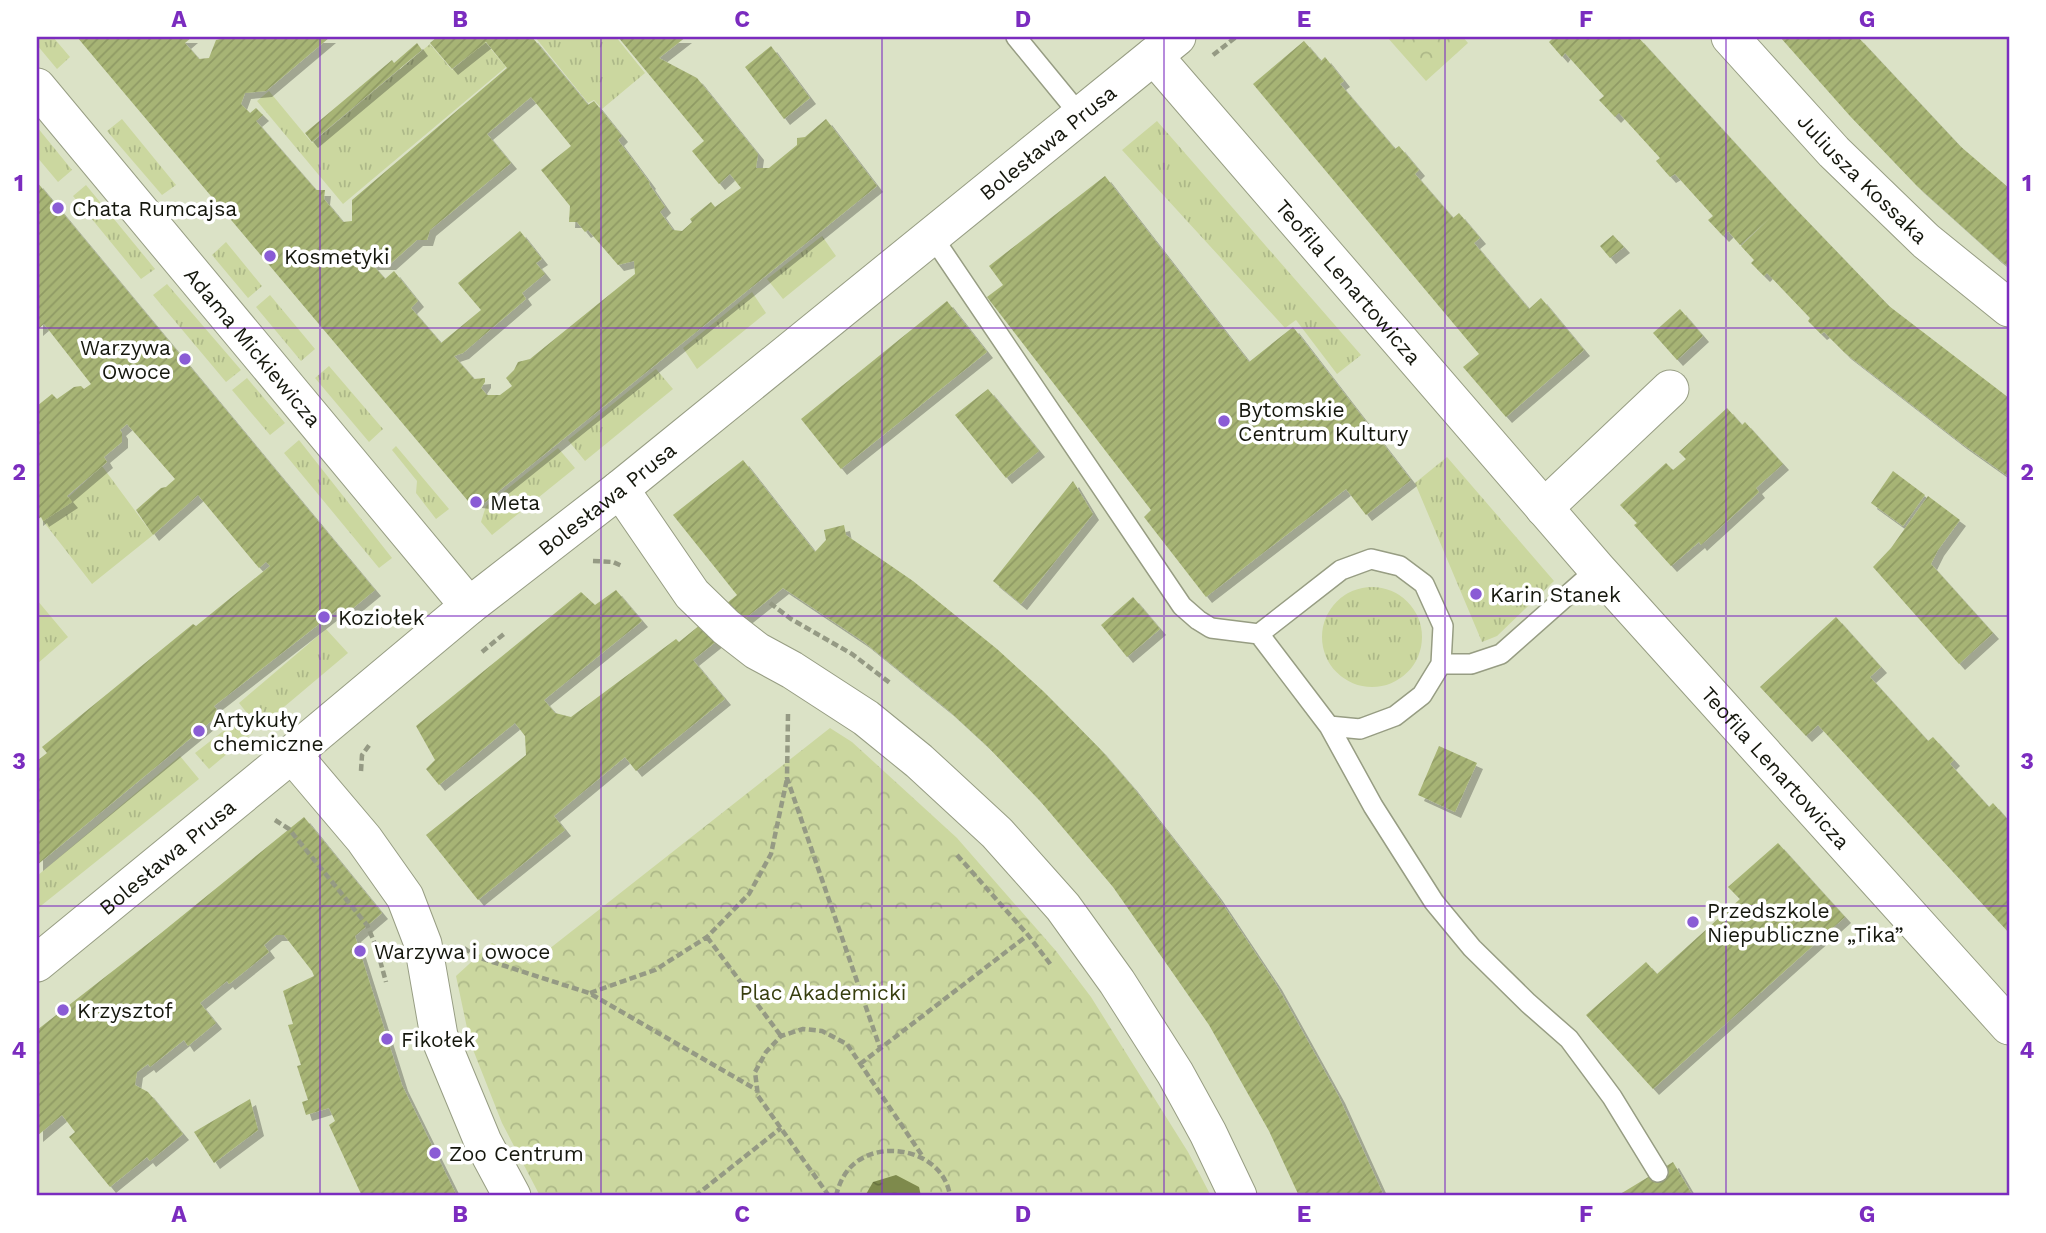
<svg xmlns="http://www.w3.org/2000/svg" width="2046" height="1233" viewBox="0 0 2046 1233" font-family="'Work Sans',sans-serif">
<defs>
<pattern id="grass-tufts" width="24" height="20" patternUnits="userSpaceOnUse" patternTransform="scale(1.75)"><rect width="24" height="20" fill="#cbd79f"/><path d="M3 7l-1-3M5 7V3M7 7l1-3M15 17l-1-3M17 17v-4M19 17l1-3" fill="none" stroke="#adb888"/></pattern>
<pattern id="park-crowns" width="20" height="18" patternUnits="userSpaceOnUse" patternTransform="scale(1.75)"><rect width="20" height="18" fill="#cbd79f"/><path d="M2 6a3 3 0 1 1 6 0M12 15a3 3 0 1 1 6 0" fill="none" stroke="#adb888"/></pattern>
<pattern id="water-ripples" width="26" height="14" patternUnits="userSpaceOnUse" patternTransform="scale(1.75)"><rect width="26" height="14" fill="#7e8a4c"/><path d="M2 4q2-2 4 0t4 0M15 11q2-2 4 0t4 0" fill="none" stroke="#66703e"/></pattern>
<pattern id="building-hatch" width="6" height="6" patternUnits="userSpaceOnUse" patternTransform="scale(1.75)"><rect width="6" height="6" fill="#a7b475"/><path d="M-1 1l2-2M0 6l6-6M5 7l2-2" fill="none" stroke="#8f9a64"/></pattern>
<filter id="shadow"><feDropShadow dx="6" dy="6" stdDeviation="0" flood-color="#0004"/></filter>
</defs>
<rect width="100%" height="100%" fill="#dbe2c6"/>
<path fill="url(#grass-tufts)" d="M37 37H53L70 57 57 69 37 45Z
M535 37H616L645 73 602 109 594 100 588 103Z
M485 42 506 67 343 204 257 101 269 91 312 143 430 44 452 70Z
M122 119 176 185 162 195 107 131Z
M1157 121 1361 355 1337 374 1296 320 1285 328 1122 150Z
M37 127 72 170 58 182 37 157Z
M86 185 155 269 141 279 73 196Z
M822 236 836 256 783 299 767 279Z
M226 242 262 286 248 298 212 255Z
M167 284 241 370 226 382 153 295Z
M752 292 766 313 697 369 683 348Z
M270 295 315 349 301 361 256 307Z
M329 366 383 429 369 442 315 378Z
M656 369 673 389 585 461 568 440Z
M247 378 285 423 270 435 232 390Z
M299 440 392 558 379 568 284 453Z
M396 446 449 509 436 519 416 493 417 481 392 450Z
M558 448 575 468 492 535 481 522 486 506Z
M1447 457 1554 581 1497 636 1482 642 1415 483Z
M102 466 153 535 92 584 43 521Z
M1322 637a50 50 0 1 1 100 0a50 50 0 1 1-100 0Z
M37 600 68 637 37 664Z
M326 629 348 653 259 728 239 703Z
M240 718 253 732 209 769 195 753Z
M180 756 199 779 37 909V876Z"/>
<path fill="url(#park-crowns)" d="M1387 37H1463L1468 43 1426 81Z
M830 728 852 742 957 838 1056 951 1091 997 1188 1152 1211 1196H540L502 1123 470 1042 456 976 492 943 530 964Z"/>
<path fill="url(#water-ripples)" d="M896 1175 919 1187 921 1196H865L873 1182Z"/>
<path fill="url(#building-hatch)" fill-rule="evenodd" filter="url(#shadow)" d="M77 37H192L185 43 199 59 209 58 216 40 220 39V37H330L266 91 245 93 241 104 250 113 256 108 263 115 256 121 316 190H325L324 199 343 222 352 221V200L507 68 486 42 452 69 430 43 436 38 435 37H532L588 105 594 101 622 136 618 140 650 183 649 184 665 207 660 212 673 230 682 231 692 222 690 219 711 202 715 207 741 188 730 174 719 184 692 151 704 141 618 37H686L659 58 697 78 758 154 756 168H769L797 145V138L805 137 826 119 877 186 484 503 468 501ZM531 97 571 146 541 170 570 206 569 222H577L585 232 588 230 618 265 634 261 635 274 530 359 518 362 514 370 506 378 512 386 500 395H487L481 388 485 382V378L474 379 454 356 463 353 526 299 522 293 545 274 536 263 542 259 520 231 458 283 481 310 441 343 411 308 418 301 394 271 385 279 372 264H390L417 240H427L430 230 511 163 487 134Z
M1550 37H1638L1788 201 1889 306 2009 398V477L1961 443 1845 353 1824 332 1821 334 1808 321 1810 318 1767 273 1764 276 1751 263 1754 260 1741 246 1770 218 1740 245 1728 231 1723 236 1708 220 1713 216 1675 174 1670 177 1656 161 1660 158 1619 113 1615 117 1599 100 1604 96 1565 53 1562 57 1549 42 1552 39Z
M1780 37H1858L1960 146 2009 188V267L1996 257 1917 186 1850 116Z
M1304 41 1321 61 1325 57 1344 81 1340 84 1395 149 1399 146 1419 170 1415 174 1453 218 1459 213 1480 238 1474 243 1529 309 1541 298 1584 350 1506 417 1463 367 1479 354 1253 84Z
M417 43 422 50 312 142 305 133 392 60 394 63Z
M771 46 810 98 784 119 745 67Z
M1105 176 1249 362 1293 327 1411 480 1366 515 1346 489 1206 597 1144 517 1151 510 987 297 1003 285 989 266Z
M37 182 375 590 346 614 341 607 214 706 220 714 37 865V761L47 753 42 747 193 624 196 626 270 566 266 562 259 568 198 495 153 535 136 510 161 488 166 487 175 479 127 424 120 430 122 433V442L104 457 107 462 67 496 72 502 43 521 41 517 37 520V406L52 394 57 399 74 387 81 386 84 389 91 384 44 324 37 330Z
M1613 235 1624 247 1610 258 1600 246Z
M947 301 987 352 841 469 801 419Z
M1680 309 1703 336 1677 360 1653 333Z
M988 389 1039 451 1006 478 955 415Z
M1727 408 1742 425 1745 422 1783 464 1756 488 1759 492 1701 545 1699 542 1671 566 1634 525 1637 523 1620 505 1666 463 1673 470 1686 459 1679 452Z
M743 460 815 552 826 540 824 530 844 525 846 535 913 581 997 649 1043 691 1100 749 1132 786 1216 894 1276 984 1339 1097 1384 1196H1299L1269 1131 1209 1025 1113 887 1041 802 987 746 948 710 864 642 783 588 693 660 725 699 636 771 625 757 554 816 565 830 478 900 426 835 526 755 525 736 515 723 439 785 426 769 435 760 416 726 581 592 595 605 616 590 642 621 544 700 555 713 571 717 676 639 679 642 737 595 673 515Z
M1893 471 1925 495 1903 526 1871 503Z
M1073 481 1093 514 1021 604 993 581Z
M1928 496 1960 520 1938 550 1931 564 1993 633 1959 664 1873 567 1891 548Z
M1133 597 1160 629 1127 657 1101 625Z
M1836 617 1881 667 1870 677 1928 741 1933 737 1954 760 1950 764 1989 807 1993 803 2009 821V933L1818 725 1806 736 1760 687Z
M1439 746 1477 763 1455 812 1418 795Z
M304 817 382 913 355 936 402 1085 457 1196H362L329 1125 335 1121 329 1108 306 1115 302 1102 308 1100 297 1066 301 1065 288 1025 293 1024 283 991 314 976 312 971 284 935H276L264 945 269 952 229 984 227 981 200 1003 216 1023 188 1046 184 1040 150 1067 148 1064 137 1072 135 1085 148 1092 183 1134 150 1161 147 1157 110 1187 69 1137 75 1132 62 1115 37 1136V1030L150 942Z
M1778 843 1845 917 1653 1089 1586 1015 1646 962 1657 974 1740 899 1728 887Z
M250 1099 258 1130 214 1163 194 1132Z
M1673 1162 1693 1196H1617Z"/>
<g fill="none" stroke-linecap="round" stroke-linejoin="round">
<defs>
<path id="service" d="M1016 37 1080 115
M932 236 1182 606 1198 620 1211 628 1259 634
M1371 559 1400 566 1424 584 1443 626 1441 664 1422 695 1395 716 1360 729 1329 726 1259 634 1341 570Z
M1441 664H1471L1501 654 1597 569
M1329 726 1373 806 1434 902 1472 948 1528 1003 1569 1039 1612 1097 1658 1172"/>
<g id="minor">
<path id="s1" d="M1730 37 1834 152 1926 241 2009 308"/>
<path id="s2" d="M1154 56 1597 569 2009 1026"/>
<path id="s3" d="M37 87 469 606"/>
<path d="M620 489 692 594 726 627 757 651 792 670 866 718 919 761 997 833 1063 907 1117 982 1175 1073 1208 1133 1238 1196"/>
<path d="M1544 508 1670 389"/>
<path d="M292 754 364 839 405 897 423 944 439 1036 483 1142 512 1196"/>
<path id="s4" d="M37 963 292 754 469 606 620 489 1177 37"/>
</g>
</defs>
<use href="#service" stroke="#979d83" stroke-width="22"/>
<use href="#minor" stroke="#979d83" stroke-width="39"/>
<path stroke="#959a84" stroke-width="4.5" stroke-dasharray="7 3.5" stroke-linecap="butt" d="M1213 55 1236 37
M593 561 613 562 622 566
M770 603 791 619 852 654 890 683
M482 652 505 633
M788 714 787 778 880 1048
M361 771 362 755 370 744
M275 820 289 829 367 925 376 946 386 982
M957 855 1028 935 1051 965
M707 937 781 1036
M464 948 477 957 589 993 757 1090
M590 993 655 970 707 937 749 894 771 854 787 779
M860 1064 1028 935
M695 1196 781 1128
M829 1196 758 1096 755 1072 766 1052 781 1036 803 1029 822 1031 847 1044 923 1157
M836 1196C839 1184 844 1172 855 1163 886 1138 944 1153 950 1196"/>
<use href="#service" stroke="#fff" stroke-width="19"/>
<use href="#minor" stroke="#fff" stroke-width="37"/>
</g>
<path fill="none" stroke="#7b2cbf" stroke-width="2" stroke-opacity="0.55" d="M320 37V1196M601 37V1196M882 37V1196M1164 37V1196M1445 37V1196M1726 37V1196M37 328H2009M37 616H2009M37 906H2009"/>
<g fill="#8a5cd5" stroke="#fff" stroke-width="2.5">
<circle cx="58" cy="208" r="7"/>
<circle cx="270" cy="256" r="7"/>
<circle cx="185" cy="359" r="7"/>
<circle cx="1224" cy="421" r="7"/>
<circle cx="476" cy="502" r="7"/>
<circle cx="1476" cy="594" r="7"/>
<circle cx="324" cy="617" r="7"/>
<circle cx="199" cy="731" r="7"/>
<circle cx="1693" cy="922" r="7"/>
<circle cx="360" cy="951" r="7"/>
<circle cx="63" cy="1010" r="7"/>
<circle cx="387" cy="1039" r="7"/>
<circle cx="435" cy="1153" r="7"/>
</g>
<g text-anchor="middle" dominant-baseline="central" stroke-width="7" stroke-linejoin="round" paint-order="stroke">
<g font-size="21" fill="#15170d" stroke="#fff">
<text stroke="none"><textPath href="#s4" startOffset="1302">Bolesława Prusa</textPath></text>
<text stroke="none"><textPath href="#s1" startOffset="194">Juliusza Kossaka</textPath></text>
<text stroke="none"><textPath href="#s2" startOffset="298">Teofila Lenartowicza</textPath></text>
<text stroke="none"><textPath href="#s3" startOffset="338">Adama Mickiewicza</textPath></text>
<text stroke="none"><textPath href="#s4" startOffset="735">Bolesława Prusa</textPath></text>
<text stroke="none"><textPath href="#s2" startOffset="945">Teofila Lenartowicza</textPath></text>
<text stroke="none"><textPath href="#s4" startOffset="168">Bolesława Prusa</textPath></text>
</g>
<g font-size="21" fill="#15170d" stroke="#fff" text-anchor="start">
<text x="72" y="208">Chata Rumcajsa</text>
<text x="284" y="256">Kosmetyki</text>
<text x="171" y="347" text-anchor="end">Warzywa<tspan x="171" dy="24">Owoce</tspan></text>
<text x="1238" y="409">Bytomskie<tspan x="1238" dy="24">Centrum Kultury</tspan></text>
<text x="490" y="502">Meta</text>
<text x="1490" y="594">Karin Stanek</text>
<text x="338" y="617">Koziołek</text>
<text x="213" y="719">Artykuły<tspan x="213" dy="24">chemiczne</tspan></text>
<text x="1707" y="910">Przedszkole<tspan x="1707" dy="24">Niepubliczne „Tika”</tspan></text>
<text x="374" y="951">Warzywa i owoce</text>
<text x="77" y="1010">Krzysztof</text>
<text x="401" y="1039">Fikołek</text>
<text x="449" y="1153">Zoo Centrum</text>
</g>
<g font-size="21" fill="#373e0e" stroke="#fff">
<text x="823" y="992">Plac Akademicki</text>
</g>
</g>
<rect width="2046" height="1233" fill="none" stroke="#ffffff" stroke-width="77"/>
<rect x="38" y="38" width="1970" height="1156" fill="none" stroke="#7b2cbf" stroke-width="2.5"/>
<g font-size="23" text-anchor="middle" font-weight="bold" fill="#7b2cbf">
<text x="179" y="27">A</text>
<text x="460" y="27">B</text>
<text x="742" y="27">C</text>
<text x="1023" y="27">D</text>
<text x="1304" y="27">E</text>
<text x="1586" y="27">F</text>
<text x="1867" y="27">G</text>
<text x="19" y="191">1</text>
<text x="2027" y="191">1</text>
<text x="19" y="480">2</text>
<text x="2027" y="480">2</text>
<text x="19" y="769">3</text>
<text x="2027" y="769">3</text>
<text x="19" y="1058">4</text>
<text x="2027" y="1058">4</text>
<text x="179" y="1222">A</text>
<text x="460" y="1222">B</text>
<text x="742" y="1222">C</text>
<text x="1023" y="1222">D</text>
<text x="1304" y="1222">E</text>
<text x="1586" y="1222">F</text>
<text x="1867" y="1222">G</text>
</g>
</svg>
